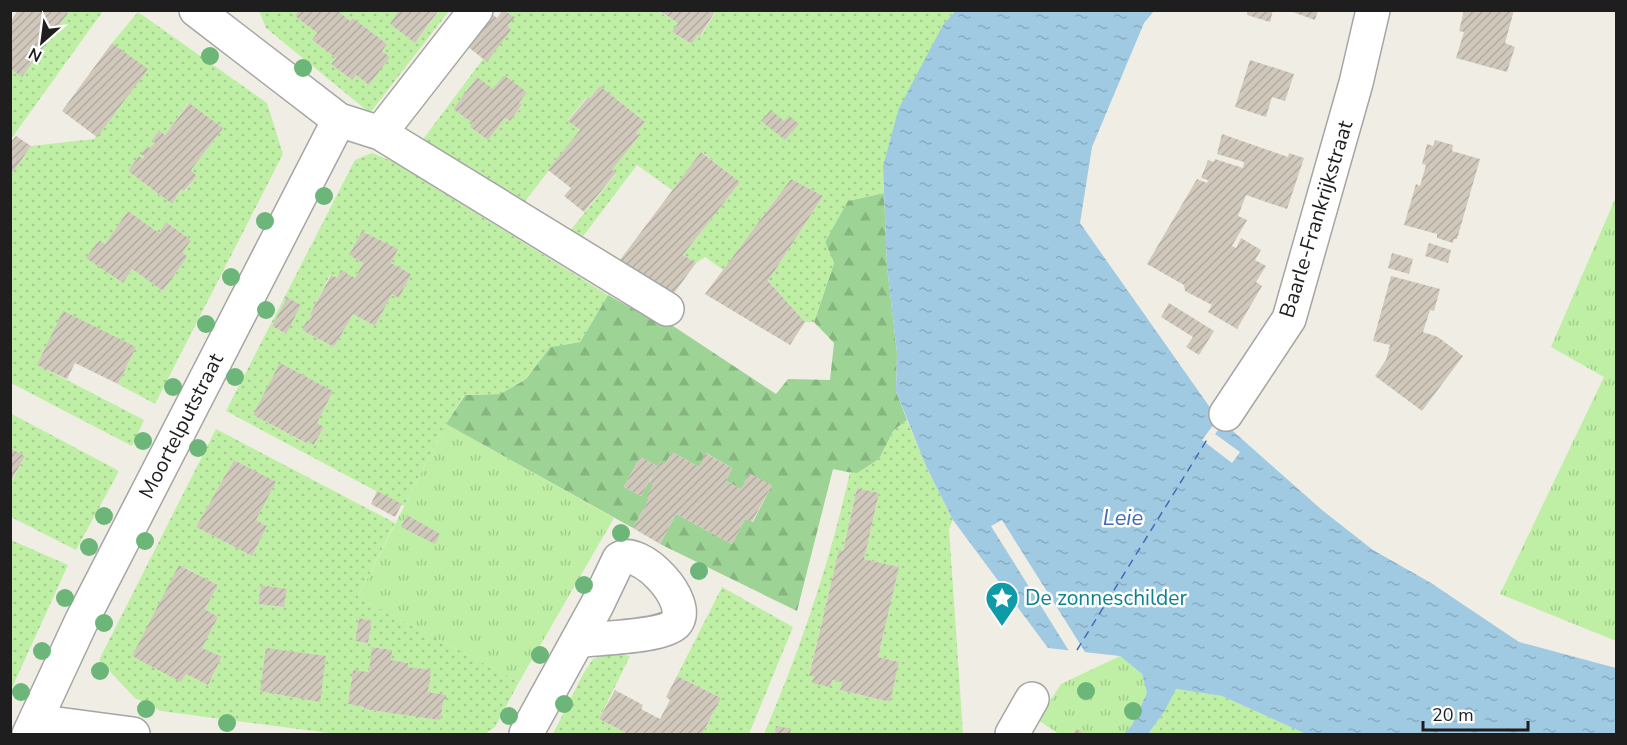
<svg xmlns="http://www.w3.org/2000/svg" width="1627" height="745" viewBox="0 0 1627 745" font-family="'Nunito Sans',sans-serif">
<defs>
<pattern id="grass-tufts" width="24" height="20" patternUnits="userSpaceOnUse" patternTransform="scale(1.5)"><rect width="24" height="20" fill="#beefa5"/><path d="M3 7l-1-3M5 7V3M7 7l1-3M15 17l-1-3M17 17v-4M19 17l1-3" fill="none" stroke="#a3cc8e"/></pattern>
<pattern id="forest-firs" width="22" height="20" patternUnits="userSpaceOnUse" patternTransform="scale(1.5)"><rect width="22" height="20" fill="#9dd394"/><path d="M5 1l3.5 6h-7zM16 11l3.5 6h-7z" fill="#87b57f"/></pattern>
<pattern id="garden-dots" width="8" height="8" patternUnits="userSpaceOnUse" patternTransform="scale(1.5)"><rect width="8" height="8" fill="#beefa5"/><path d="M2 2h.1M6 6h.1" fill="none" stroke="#a3cc8e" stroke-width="1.8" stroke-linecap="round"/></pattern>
<pattern id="water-ripples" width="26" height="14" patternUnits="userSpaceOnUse" patternTransform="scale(1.5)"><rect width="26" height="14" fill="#a0c9e2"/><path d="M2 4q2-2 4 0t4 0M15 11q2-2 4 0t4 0" fill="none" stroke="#89acc1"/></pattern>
<pattern id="building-hatch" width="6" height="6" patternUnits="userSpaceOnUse" patternTransform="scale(1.5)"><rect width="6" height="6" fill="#d1c8bc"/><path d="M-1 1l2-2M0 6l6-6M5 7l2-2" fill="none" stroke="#b3aba1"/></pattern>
</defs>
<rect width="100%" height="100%" fill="#f0eee4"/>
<path fill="url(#grass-tufts)" d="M1616 197V641L1500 594 1604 377 1551 347Z
M446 424 614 518 519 682 358 597Z
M1120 656 1142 674 1147 693 1132 725 1124 734H1059L1038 720 1061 684Z"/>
<path fill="url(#forest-firs)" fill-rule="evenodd" d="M884 193 887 266 897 353 896 391 907 420 894 430 879 459 857 474 833 469 797 611 660 544 676 514 732 544 745 519 753 522 772 485 741 489 726 481 732 468 706 453 699 467 672 452 665 464 660 462 649 482 653 485 647 498 649 499 633 528 446 424 465 395 500 394 526 379 550 347 580 342 608 295 644 315 664 320 776 394 788 379 830 380 834 343 814 322 834 263 825 242 847 201ZM640 457 657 466 641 496 624 487Z"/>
<path fill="url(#garden-dots)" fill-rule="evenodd" d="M65 11H103L11 139 10 68 68 13Z
M259 11H299L295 16 317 33 312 40 336 58 331 64 352 80 356 75 369 85 390 57 382 51 387 44 353 18 350 21 337 11H399L390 24 415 43 439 11H449L370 113 266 28Z
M506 11H658L678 23 672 32 692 44 697 35 701 36 716 11H955L943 25 883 166 884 193 848 201 825 242 834 263 814 322H805L768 281 823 196 791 179 723 270 705 257 696 263 683 255 740 182 702 152 672 190 637 165 581 239 569 232 616 174 612 170 639 136 636 133 645 122 600 86 590 98 587 97 568 120 580 130 523 204 421 142 483 59 511 30 507 26 514 17ZM504 75 527 92 519 103 522 106 510 121 505 118 488 140 470 127 473 123 453 109 476 78 493 89Z
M138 12 267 103 283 154 155 404 118 384 136 347 38 365 144 420 132 446 11 383V171L13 172 31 146 94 139 147 69 112 43ZM188 103 223 128 191 170 197 176 185 191 181 189 172 204 128 171 139 156 143 159 144 156 142 154 147 146 150 148 155 143 152 140 159 130 165 135ZM128 211 159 233 166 222 191 240 183 252 187 257 163 291 132 269 123 283 87 257 99 240 105 244Z
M372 153 394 162 608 295 580 342 550 347 526 379 500 394 464 395 446 424 404 506 226 411 355 160ZM362 231 398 249 391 263 411 274 399 297 392 294 375 326 353 314 334 347 302 330 307 320 309 321 312 316 310 314 330 275 337 278 341 271 355 278 363 263 349 255ZM287 297 301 305 285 334 272 326ZM281 364 333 391 317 423 324 427 315 444 307 441 305 443 253 415Z
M10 413 119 471 76 550 11 517V483L25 456 11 448Z
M907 420 926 466 953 520 949 529 963 734H764C800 650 830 562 850 472L857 473 879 459 894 430ZM857 488 879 493 864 559 899 567 878 657 899 662 889 702 840 690 842 682 809 675 839 551H843Z
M216 429 395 523 358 597 519 682 495 727 485 734H337L161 711 135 698 99 660ZM234 460 275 482 256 520 267 526 252 556 196 527ZM180 565 218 585 205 609 218 617 202 648 222 658 208 685 186 674 181 681 132 656ZM261 585 287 589 284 607 258 604ZM359 619 372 621 368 643 355 641ZM373 647 391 650V660L408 663V667L430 670 428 692 446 695V699H444L440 719 364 709V707L348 704 353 670 369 672Z
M11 540 68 565 11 690Z
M722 587 793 627 749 734H702L721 698 677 676Z
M610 653 630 656 599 719 628 734H553L583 674 593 659Z
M1175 689 1222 696 1306 734H1148L1164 712Z"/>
<path fill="url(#water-ripples)" d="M955 11H1154L1144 23 1092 147 1080 223 1216 416 1322 510 1373 550 1431 583 1519 642 1616 668V734H1306L1222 696 1176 689 1164 712 1148 734H1124L1132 725 1147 693 1142 674 1120 656 1048 648 953 520 926 466 896 391 897 353 887 266 883 166 899 108 943 25Z"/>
<path fill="#f0eee4" d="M1220 416 1225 421 1215 434 1240 452 1232 463 1202 440Z
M1002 520 1085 652 1080 655 1066 653 1069 651 991 526Z"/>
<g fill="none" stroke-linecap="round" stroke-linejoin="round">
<path stroke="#426bb7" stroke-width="1.5" stroke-dasharray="8 6" stroke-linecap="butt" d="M1077 650 1208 438"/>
</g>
<path fill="url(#building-hatch)" d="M18 10H65L68 13 22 77 10 68V22Z
M299 10H337L350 21 353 18 387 44 382 51 390 57 369 85 356 75 352 80 331 64 336 58 312 40 317 33 295 16Z
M399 10H439L415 43 390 24Z
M503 10 515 17 507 26 511 30 487 62 467 46 492 14 497 18Z
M658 10H716L700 36 697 35 692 44 672 32 678 23Z
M1248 10H1273L1270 22 1247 15Z
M1287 10H1318L1315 20Z
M1464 10H1514L1505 43 1515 47 1507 72 1456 58 1464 32 1459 31Z
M112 43 148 69 97 137 62 111Z
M1250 60 1294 74 1285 101 1272 97 1266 117 1235 107Z
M504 75 527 92 519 103 522 105 510 121 505 118 488 140 470 127 473 123 453 109 477 77 493 89Z
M600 86 645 122 636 133 639 136 612 170 616 173 584 212 564 196 571 188 548 170 580 130 568 121 588 97 590 98Z
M189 103 223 128 191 170 197 176 184 191 181 189 172 204 128 171 139 156 143 159 144 156 141 154 147 146 150 148 155 143 152 140 159 130 165 135Z
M771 110 784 121 789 116 799 124 785 140 761 121Z
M1222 134 1288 157 1289 153 1304 158 1287 209 1246 195 1238 216 1247 220 1232 246 1236 248 1241 238 1261 250 1255 260 1266 266 1256 282 1262 286 1237 329 1208 312 1212 305 1185 291 1184 285 1147 264 1197 179 1207 183 1208 180 1201 178 1208 160 1214 162 1215 159 1243 168 1244 162 1217 154Z
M16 136 31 146 13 172 10 171V143Z
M1435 140 1453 145 1452 151 1480 159 1457 239H1454L1453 243 1437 238V234L1404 225 1416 184 1420 186 1426 165 1422 164 1427 144 1433 146Z
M701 152 740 182 683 255 696 263 672 296 620 260Z
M791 179 823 196 768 281 805 322 790 345 705 294Z
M128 211 159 233 166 222 191 240 183 252 187 257 163 291 132 269 123 283 86 258 99 240 105 244Z
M362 231 398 249 391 263 411 274 399 298 392 294 375 326 353 314 334 347 302 330 307 320 309 321 312 316 310 314 331 275 337 278 341 270 355 278 363 263 349 255Z
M1429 243 1451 250 1448 263 1425 256Z
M1392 253 1413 259 1409 274 1388 268Z
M1391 276 1440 289 1434 311 1430 310 1423 332 1438 337 1463 356 1422 411 1375 376 1386 360 1390 345 1373 341Z
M287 297 301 305 286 334 272 326Z
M1169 303 1214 331 1199 355 1186 347 1193 337 1161 317Z
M63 311 136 347 118 384 75 363 67 379 37 365Z
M280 363 333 391 317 423 324 427 314 445 307 441 306 443 253 415Z
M10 448 25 456 10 483Z
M672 452 699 467 705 453 732 468 726 481 741 489 749 473 772 485 752 522 745 519 732 544 676 514 660 544 633 528 649 499 646 498 653 485 649 483 660 461 665 464Z
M640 457 657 466 641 496 624 487Z
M234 460 276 482 256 520 267 526 252 556 196 527Z
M857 488 879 493 864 559 899 567 878 657 899 662 890 702 840 690 842 682 832 680 830 687 812 683 814 676H809L839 550 843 551Z
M377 491 402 504 395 517 371 504Z
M407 515 440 534 435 544 401 527Z
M179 565 218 585 205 609 218 617 202 648 222 657 208 685 186 674 181 682 132 656Z
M261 585 287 589 284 607 258 604Z
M359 618 372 621 368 643 355 641Z
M372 647 392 650 391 660 408 663V667L431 670 428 692 446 695V699H444L440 720 364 709V707L348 704 353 670 369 672Z
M266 648 326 656 320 702 260 691Z
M677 676 721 698 702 734H628L599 719 615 690 643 705 641 709 660 719 670 700 666 697Z
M776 726 791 729 790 734H775Z
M1076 729 1086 734H1073Z"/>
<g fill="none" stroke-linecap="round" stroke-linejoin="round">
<defs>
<path id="minor" d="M196 10 339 120 380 133 667 309
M380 133 476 10
M1226 414 1289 319 1356 83 1373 10
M35 721 133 734
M29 734 82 620 339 120
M526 734 597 605 619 559C639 545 693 601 676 623 665 637 597 638 577 641
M1012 734 1032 699"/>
</defs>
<use href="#minor" stroke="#a5a5a5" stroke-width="36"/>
<use href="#minor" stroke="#fff" stroke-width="33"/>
</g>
<g fill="#6db679">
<circle cx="210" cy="56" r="9"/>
<circle cx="303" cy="68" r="9"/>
<circle cx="324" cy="196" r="9"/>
<circle cx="265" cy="221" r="9"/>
<circle cx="231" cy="277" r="9"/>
<circle cx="266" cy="310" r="9"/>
<circle cx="206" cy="324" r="9"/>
<circle cx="235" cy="377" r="9"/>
<circle cx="173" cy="387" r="9"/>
<circle cx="143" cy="441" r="9"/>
<circle cx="198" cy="448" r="9"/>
<circle cx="104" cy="516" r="9"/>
<circle cx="621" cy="533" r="9"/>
<circle cx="145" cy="541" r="9"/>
<circle cx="89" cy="547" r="9"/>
<circle cx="699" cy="571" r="9"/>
<circle cx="584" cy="585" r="9"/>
<circle cx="65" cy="598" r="9"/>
<circle cx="104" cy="623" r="9"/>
<circle cx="42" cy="651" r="9"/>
<circle cx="540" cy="655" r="9"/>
<circle cx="100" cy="671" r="9"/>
<circle cx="1086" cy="691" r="9"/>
<circle cx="21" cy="692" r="9"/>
<circle cx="564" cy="704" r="9"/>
<circle cx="146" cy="709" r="9"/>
<circle cx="1133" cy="711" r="9"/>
<circle cx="509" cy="716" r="9"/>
<circle cx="227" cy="723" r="9"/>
</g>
<defs>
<symbol id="sight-pin" viewBox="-11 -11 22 30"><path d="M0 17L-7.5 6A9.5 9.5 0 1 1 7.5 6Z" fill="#0f9aa8" stroke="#fff"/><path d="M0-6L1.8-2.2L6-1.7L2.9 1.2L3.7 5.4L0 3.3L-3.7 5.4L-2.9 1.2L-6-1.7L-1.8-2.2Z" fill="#fff"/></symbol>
</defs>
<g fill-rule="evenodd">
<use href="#sight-pin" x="983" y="579" width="38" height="52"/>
</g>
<g text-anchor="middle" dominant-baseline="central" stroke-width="5" stroke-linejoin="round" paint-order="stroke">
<g font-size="21" fill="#1e1e1e" stroke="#fff">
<text transform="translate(1316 219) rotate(-73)">Baarle-Frankrijkstraat</text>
<text transform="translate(181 426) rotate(-63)">Moortelputstraat</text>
</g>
<g font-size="21" fill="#0d838f" stroke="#fff" text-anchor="start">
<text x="1025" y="598">De zonneschilder</text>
</g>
<g font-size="22" font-style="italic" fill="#426bb7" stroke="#fff">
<text x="1123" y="518">Leie</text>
</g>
</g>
<rect width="1627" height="745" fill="none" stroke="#1e1e1e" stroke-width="24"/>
<g transform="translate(42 42) rotate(208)" stroke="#ffffff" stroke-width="4.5" paint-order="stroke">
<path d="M0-4.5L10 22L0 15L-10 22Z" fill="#1e1e1e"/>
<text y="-9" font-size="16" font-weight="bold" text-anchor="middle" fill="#1e1e1e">N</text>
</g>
<path d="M1423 721v9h105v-9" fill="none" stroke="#1e1e1e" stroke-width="3"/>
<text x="1432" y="721" font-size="18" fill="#1e1e1e" stroke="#ffffff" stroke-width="4.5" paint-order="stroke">20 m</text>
</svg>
